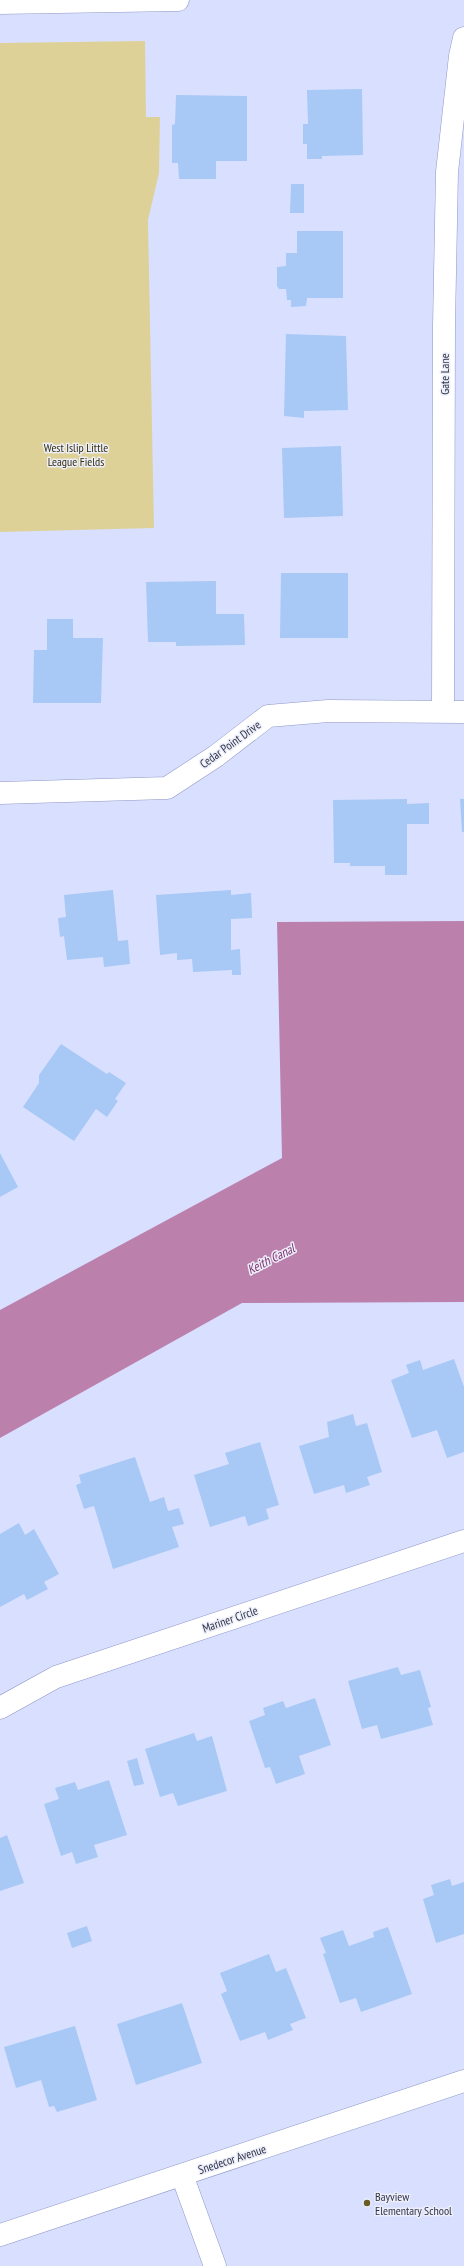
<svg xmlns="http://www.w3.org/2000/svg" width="464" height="2266" viewBox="0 0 464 2266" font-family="'PT Sans Narrow',sans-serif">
<rect width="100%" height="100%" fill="#d9e0ff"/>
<path fill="#ded198" d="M145 41 146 117H160L159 173 148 220 154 528 0 532V43Z"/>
<path fill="#bc80ad" d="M464 921V1302L242 1303 0 1438V1310L282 1158 277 922Z"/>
<path fill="#a8c8f5" d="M362 89 363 155 322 156V159H307V144H303V124H308L307 90Z
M176 95 247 96V161H216V179H179L178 163H172V125L175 124Z
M291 184H304V213H290Z
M297 231H343V298H307L306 306 291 307V300H287L286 289H279L277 286V267L286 266V253H297Z
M286 334 346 336 348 410 304 411V418L284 416Z
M341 446 343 516 284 518 282 448Z
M281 573H348V638H280Z
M216 581V614H244L245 645 176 646V642H148L146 582Z
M47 619H73V638H103L101 703H33L34 650H47Z
M407 799V804L429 803V824H407V875H385V866H350V863H334L333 800Z
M460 799H464V832H462Z
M113 890 118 941 128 940 130 964 104 967 103 957 67 960 64 936 60 937 58 918 66 917 64 895Z
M231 890V895L251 893 252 918 231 919V950L240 949 241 975H232V970L193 972 192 959 177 960V953L160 955 156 895Z
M61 1044 107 1074 109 1072 126 1083 115 1099 118 1101 107 1117 96 1109 74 1141 23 1107 39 1083V1075Z
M0 1153 18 1187 0 1197Z
M454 1359 464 1387V1452L447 1458 437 1430 412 1438 391 1380 409 1373 406 1365 420 1360 423 1370Z
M353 1414 356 1426 367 1423 382 1472 367 1477 370 1485 346 1493 344 1485 314 1494 299 1446 329 1437 327 1422Z
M260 1442 279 1505 266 1509 269 1519 248 1526 245 1516 210 1527 194 1475 229 1464 225 1453Z
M135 1457 150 1502 164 1497 168 1511 179 1508 184 1524 172 1527 179 1547 113 1569 94 1506 84 1509 76 1485 81 1483 79 1475Z
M19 1523 25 1535 34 1529 59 1574 44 1582 48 1589 27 1600 24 1594 0 1607V1534Z
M398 1667 401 1675 420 1670 431 1707 428 1708 433 1725 381 1739 377 1725 362 1729 348 1681Z
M315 1698 331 1745 299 1756 305 1774 276 1784 270 1767 265 1768 249 1721 265 1715 263 1708 283 1701 286 1708Z
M194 1733 197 1741 212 1736 227 1791 178 1806 173 1793 160 1797 145 1749Z
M137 1758 144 1784 134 1786 127 1761Z
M109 1780 127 1835 94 1845 98 1857 76 1864 72 1852 61 1856 44 1804 59 1799 55 1788 75 1782 78 1790Z
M7 1835 24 1883 0 1891V1838Z
M450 1879 452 1886 464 1882V1934L436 1943 423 1899 434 1895 431 1885Z
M87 1926 92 1941 72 1948 67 1933Z
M388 1927 412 1994 361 2012 356 1998 340 2003 323 1954 326 1953 320 1938 343 1930 349 1946 374 1937 373 1932Z
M269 1954 276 1972 286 1968 306 2018 290 2024 293 2030 268 2040 265 2032 240 2041 221 1994 227 1991 220 1973Z
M182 2003 202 2063 136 2085 117 2024Z
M75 2026 97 2100 57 2112 54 2106 49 2107 41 2080 16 2088 4 2047Z"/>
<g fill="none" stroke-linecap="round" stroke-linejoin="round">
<defs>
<path id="minor" d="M0 3 178 0
M443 711 444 325 447 172 460 56 464 38
M0 793 167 788 216 756 268 716 328 711 464 712
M0 1708 56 1677 464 1541
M182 2175 215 2266
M0 2235 464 2081"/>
</defs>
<use href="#minor" stroke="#8e97c7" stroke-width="23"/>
<use href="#minor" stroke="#fff" stroke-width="22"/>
</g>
<circle fill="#685c29" stroke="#eceef9" stroke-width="1.5" cx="367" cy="2203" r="4"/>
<g text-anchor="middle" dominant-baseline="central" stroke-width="3" stroke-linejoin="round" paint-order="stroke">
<g font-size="12" fill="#313448" stroke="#eceef9">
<text transform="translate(444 374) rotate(-90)">Gate Lane</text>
<text transform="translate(230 744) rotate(-36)">Cedar Point Drive</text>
<text transform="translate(230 1619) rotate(-19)">Mariner Circle</text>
<text transform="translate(232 2159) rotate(-18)">Snedecor Avenue</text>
</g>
<g font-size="12" fill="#352e0d" stroke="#eceef9">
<text x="76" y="447">West Islip Little<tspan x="76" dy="14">League Fields</tspan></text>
</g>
<g font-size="12" fill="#313448" stroke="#eceef9" text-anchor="start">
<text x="375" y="2196">Bayview<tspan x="375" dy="14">Elementary School</tspan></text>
</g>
<g font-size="13" font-style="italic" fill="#813771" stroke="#eceef9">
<text transform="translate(271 1259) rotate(-27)">Keith Canal</text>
</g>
</g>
</svg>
